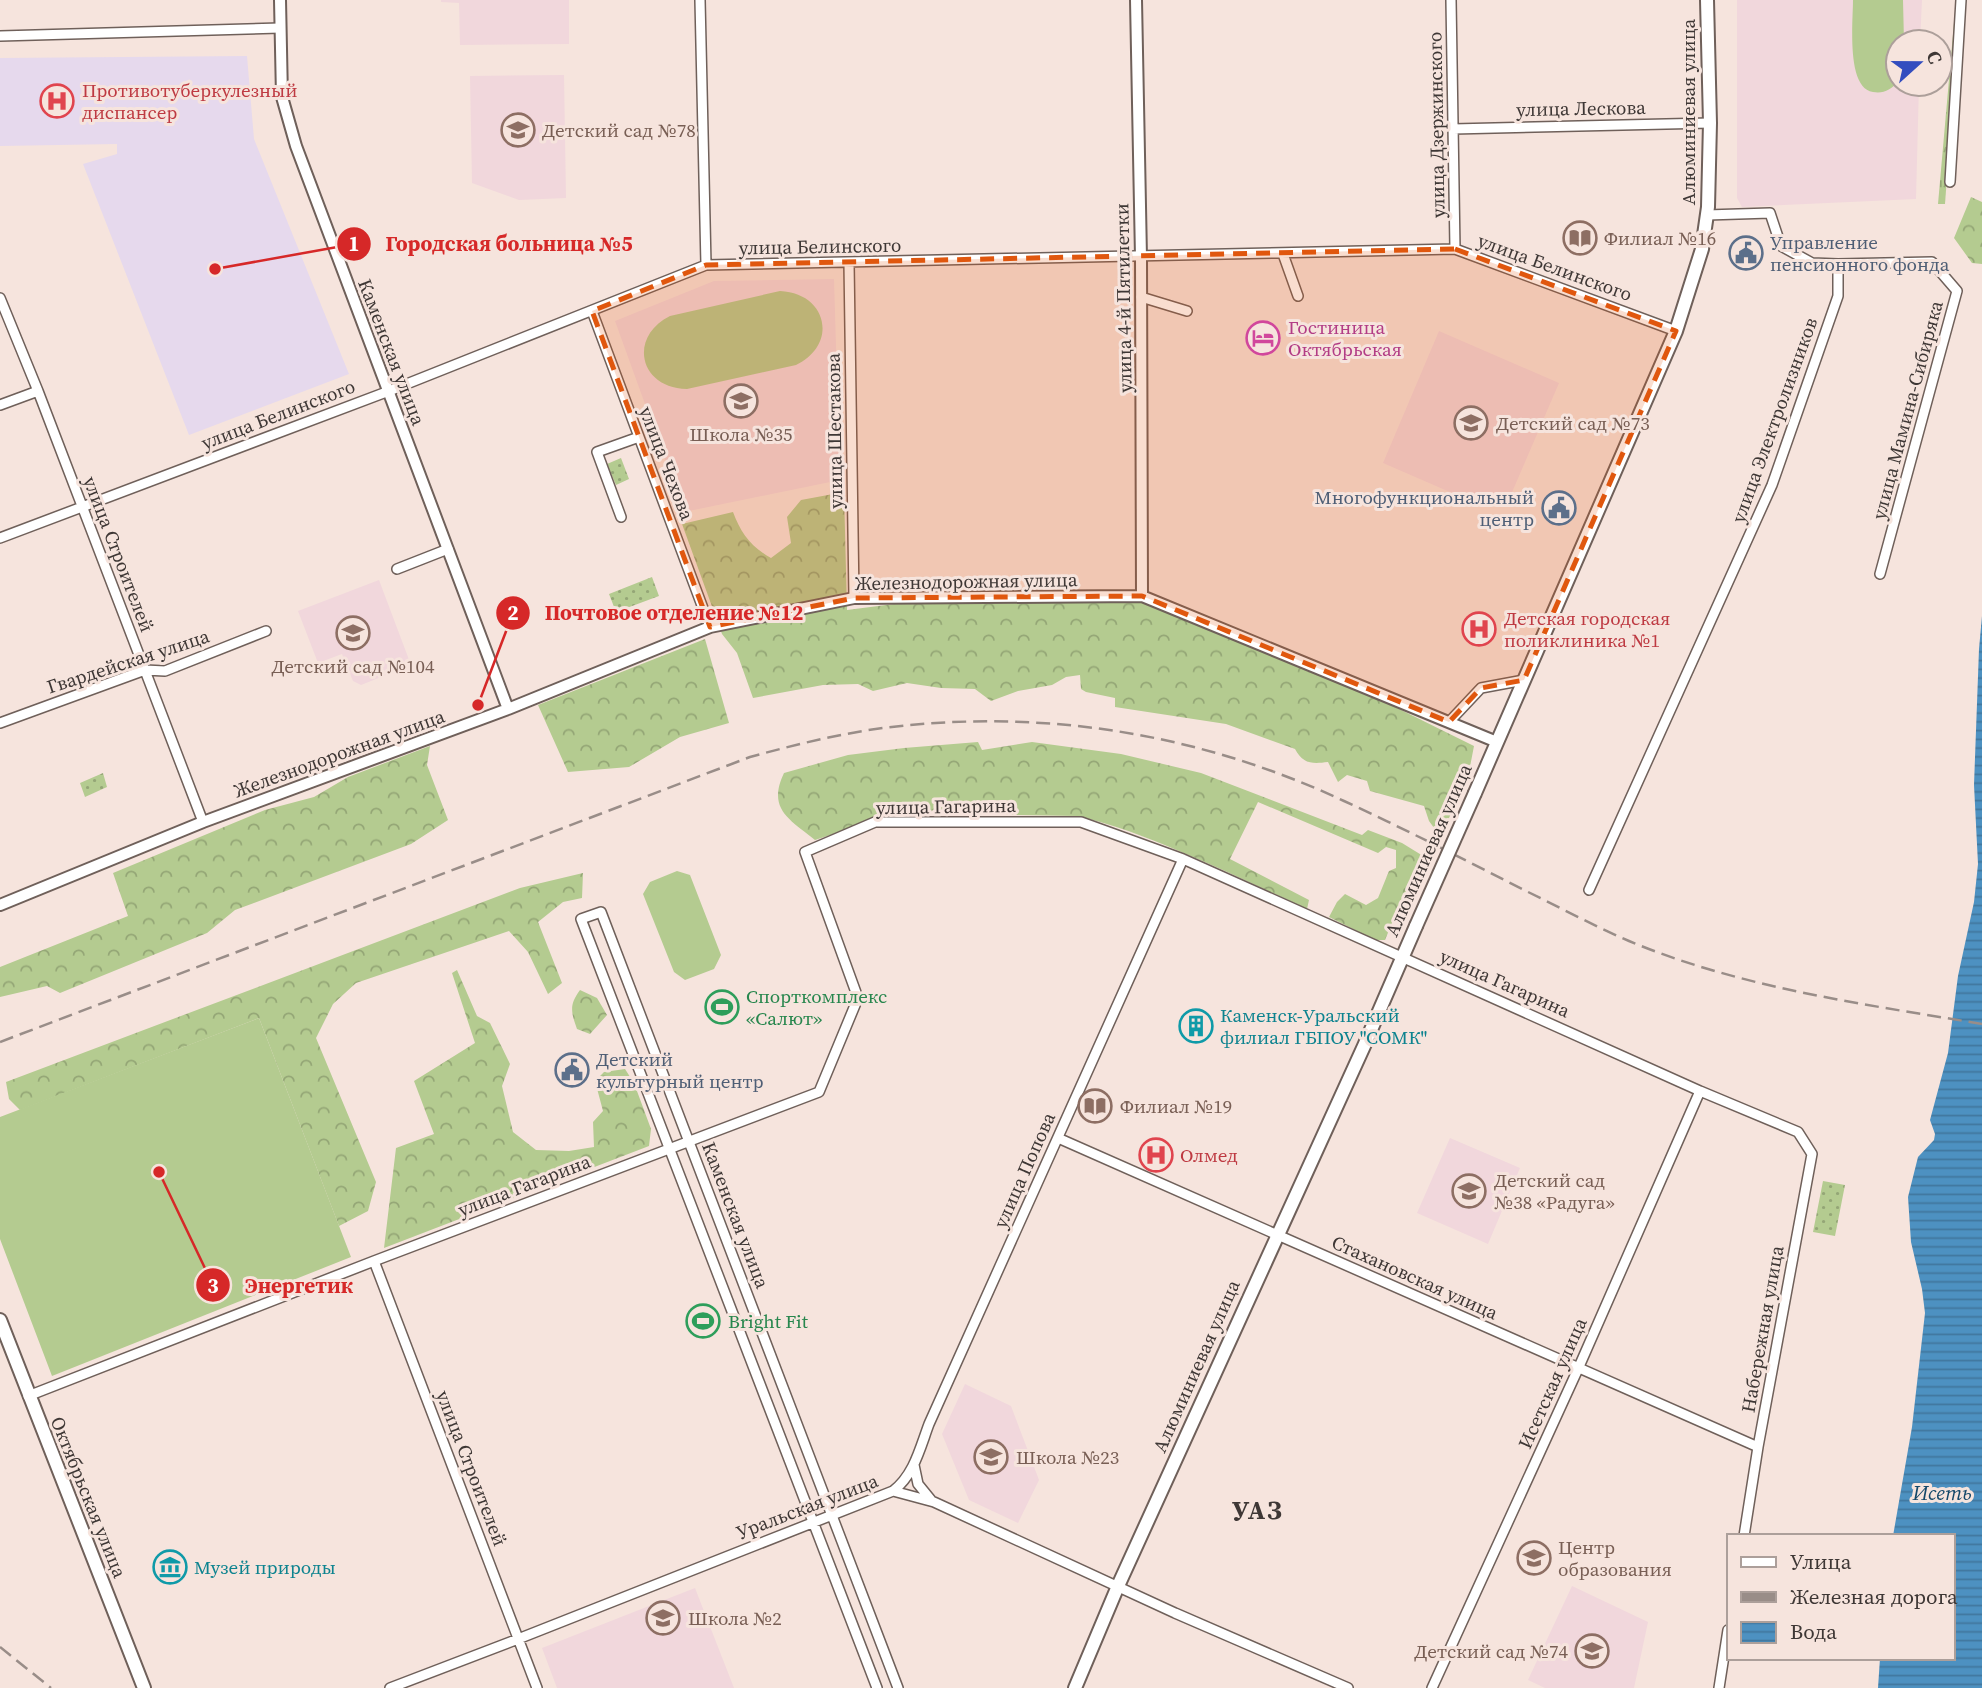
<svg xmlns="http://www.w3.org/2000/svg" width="1982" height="1688" viewBox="0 0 1982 1688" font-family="'Source Serif 4',serif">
<defs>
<pattern id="grass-tufts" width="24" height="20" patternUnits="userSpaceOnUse" patternTransform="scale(1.75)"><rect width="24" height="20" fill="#b4cb90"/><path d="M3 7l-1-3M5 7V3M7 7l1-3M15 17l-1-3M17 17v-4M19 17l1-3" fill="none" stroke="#94a676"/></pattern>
<pattern id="forest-crowns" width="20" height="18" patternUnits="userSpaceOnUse" patternTransform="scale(1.75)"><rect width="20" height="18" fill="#b4cb90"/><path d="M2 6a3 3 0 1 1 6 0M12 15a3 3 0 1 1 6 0" fill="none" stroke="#94a676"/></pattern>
<pattern id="park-dots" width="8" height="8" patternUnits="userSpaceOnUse" patternTransform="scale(1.75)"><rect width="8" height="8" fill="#b4cb90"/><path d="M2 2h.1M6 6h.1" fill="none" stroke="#94a676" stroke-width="1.8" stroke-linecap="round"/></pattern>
<pattern id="water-rules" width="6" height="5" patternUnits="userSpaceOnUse" patternTransform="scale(1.75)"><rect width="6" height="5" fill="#4d91c1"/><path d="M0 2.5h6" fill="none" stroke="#41779e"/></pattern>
</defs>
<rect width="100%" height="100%" fill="#f6e4dd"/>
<path fill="#f1d7dc" d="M441 0H569V44L460 45 459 3 441 2Z
M1737 0H1922L1920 42H1898V84H1919L1916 199 1742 207 1737 198Z
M564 75 566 198 519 200 472 183 470 76Z
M834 279 840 480 684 512 615 321 714 281Z
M1439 331 1559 383 1507 504 1487 496 1482 506 1383 463Z
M379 580 411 665 361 685 353 681 342 654 318 663 298 611Z
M1450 1138 1520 1168 1488 1244 1417 1213Z
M965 1384 1011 1406 1039 1480 1018 1523 969 1500 942 1434Z
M1572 1586 1648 1622 1634 1688H1545L1528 1680Z
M695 1588 734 1688H557L542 1648Z"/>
<path fill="#e6d9ed" d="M247 56 254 139 349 374 189 435 83 164 117 154V144L0 146V58Z"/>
<path fill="url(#grass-tufts)" d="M1956 0H1960L1945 204H1938Z"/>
<path fill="url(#forest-crowns)" d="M1971 197 1982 202V264L1972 263 1954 238Z
M844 492 847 610 894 604 1142 602 1387 703 1474 746 1469 772 1446 825 1437 832 1429 821 1424 806 1370 791 1367 781 1347 775 1338 782 1328 762C1312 764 1303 764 1295 749L1226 724 1115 707V698L1086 692 1081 689 1080 675 1066 677 1052 685 1018 691 991 701 975 689 941 688 907 683 873 691 858 684 823 685 753 698 737 653 722 634 682 524 733 512C741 533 750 546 771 558L791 543 787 517 801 500Z
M705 639 729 723 680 737 629 767 568 772 538 705Z
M978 742 982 750 1032 742 1121 754 1201 773 1362 835 1368 830 1402 843 1428 859 1401 901 1385 940H1375L1329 917 1337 902 1345 894 1366 905 1378 898 1389 871 1396 868V850L1386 847 1378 853 1258 802 1230 859 1309 900 1307 909C1264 889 1222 869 1179 851 1146 837 1113 824 1077 816L898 813 815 840C789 819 767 809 784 773L848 755 904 748Z
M430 746 427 765 448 820 411 844 235 910 207 933 60 993 47 986 0 997V967L128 916 113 873 265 810 314 797 348 777Z
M583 873 582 898 563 902 538 922 562 983 548 994 528 952 509 931 356 983 333 1004 316 1038 376 1182 368 1211 339 1226 259 1018 20 1110 9 1099 6 1082 520 888Z
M457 970 477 1016 490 1023 510 1064 502 1086 513 1132 536 1150 569 1151 594 1147 593 1122 603 1111 595 1081 604 1072 625 1069 634 1083 651 1129 649 1146 384 1248 396 1148 434 1134 414 1081 475 1043 452 973Z
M580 990 597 998 607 1015 590 1034 577 1029C571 1012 569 1005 580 990Z"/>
<path fill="url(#park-dots)" d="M621 458 629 479 616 485 607 464Z
M652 577 659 596 616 612 609 594Z
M103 773 107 787 85 797 80 783Z
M1823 1181 1845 1185 1835 1236 1813 1232Z"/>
<path fill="#b4cb90" d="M1853 0H1903L1904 42H1898V82C1891 89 1884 94 1873 92 1846 88 1853 22 1853 0Z
M780 291C827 293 839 344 796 365L687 389C639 388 628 337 670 316Z
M677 871 690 875 721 955 714 969 685 980 674 972 643 894 650 882Z
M259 1018 351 1257 52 1376 0 1239V1117Z"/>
<path fill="url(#water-rules)" d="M1982 616V1688H1878L1880 1658H1952V1536H1893L1912 1427 1925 1313 1922 1289 1911 1242 1908 1197 1918 1157 1934 1140 1935 1134 1930 1120 1948 1053 1958 976 1974 902 1978 864 1974 785 1979 649Z"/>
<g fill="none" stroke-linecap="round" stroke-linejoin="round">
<defs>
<path id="minor" d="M700 0 706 265
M1451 0 1455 249
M0 36 280 28
M1453 129 1710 123
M1950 182 1961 0
M1707 215 1770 213 1781 246 1812 263 1838 264 1932 262 1957 291 1880 574
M1283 254 1298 296
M849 263 854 598
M1141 297 1187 311
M0 298 38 391 203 822
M592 311 710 627
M0 405 38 391
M621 517 597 452 639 437
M0 538 389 391 706 265 1455 249 1676 331
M397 569 448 549
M1449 722 1481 688 1524 680
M0 723 145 670 165 671 266 631
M1589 890 1772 485 1838 296V264
M1058 1138 1758 1447
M374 1261 537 1688
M28 1396 374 1261 819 1092 858 998 805 852 875 822H1081L1183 859 1700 1091 1798 1132 1812 1154 1758 1447 1744 1536
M914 1465 918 1484 931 1500
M893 1491C914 1475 920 1448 929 1424L1183 859
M390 1688 518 1639 893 1491 934 1502 1175 1613 1348 1688
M877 1688 581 919 601 912 898 1688
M1432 1688 1578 1369 1700 1091
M1719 1688 1728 1630"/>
<path id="tertiary" d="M280 0 282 97 296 146 508 709
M1136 0 1141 257 1142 596
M0 905 203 822 508 709 710 627 854 598 1142 596 1497 742"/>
<path id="secondary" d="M1475 793 1676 331 1702 249 1708 207 1710 123 1707 0
M0 1320 144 1688
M1075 1688 1118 1586 1364 1046 1416 926"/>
</defs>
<use href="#minor" stroke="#6f605a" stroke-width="12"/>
<use href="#tertiary" stroke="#6f605a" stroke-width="14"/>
<use href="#secondary" stroke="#6f605a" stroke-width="16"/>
<use href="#minor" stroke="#fff" stroke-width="9"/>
<use href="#tertiary" stroke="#fff" stroke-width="10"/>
<use href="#secondary" stroke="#fff" stroke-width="12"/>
<path stroke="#998d88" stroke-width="2.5" stroke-dasharray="14 7" stroke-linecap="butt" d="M0 1042 750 757C794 745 838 734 883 728 1042 708 1199 733 1344 801 1405 829 1465 860 1524 890 1559 907 1594 926 1629 941 1741 988 1863 1004 1982 1024
M0 1647 51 1688"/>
<defs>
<path id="secondary-bridge" d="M1416 926 1475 793"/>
</defs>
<use href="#secondary-bridge" stroke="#6f605a" stroke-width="16" stroke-linecap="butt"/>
<use href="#secondary-bridge" stroke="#fff" stroke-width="12"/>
</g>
<path fill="#e0570e" fill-opacity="0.2" stroke="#e0570e" stroke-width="5" stroke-dasharray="14 9" stroke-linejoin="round" d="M1455 249 1676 331 1524 680 1481 688 1449 722 1142 596 854 598 710 627 592 311 706 265Z"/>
<defs>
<symbol id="hospital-ring" viewBox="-11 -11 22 22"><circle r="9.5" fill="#f6e4dd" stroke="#e0444e" stroke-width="1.5"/><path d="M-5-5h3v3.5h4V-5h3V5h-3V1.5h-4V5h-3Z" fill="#e0444e"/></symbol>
<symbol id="school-ring" viewBox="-11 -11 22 22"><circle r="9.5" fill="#f6e4dd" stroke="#8d6e63" stroke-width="1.5"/><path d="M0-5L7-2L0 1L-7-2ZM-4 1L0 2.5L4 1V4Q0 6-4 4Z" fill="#8d6e63"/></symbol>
<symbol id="library-ring" viewBox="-11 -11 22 22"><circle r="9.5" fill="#f6e4dd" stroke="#8d6e63" stroke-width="1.5"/><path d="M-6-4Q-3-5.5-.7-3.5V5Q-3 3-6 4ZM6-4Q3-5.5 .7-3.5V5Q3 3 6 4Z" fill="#8d6e63"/></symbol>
<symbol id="civic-ring" viewBox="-11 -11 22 22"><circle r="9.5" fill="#f6e4dd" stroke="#5c6f8a" stroke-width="1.5"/><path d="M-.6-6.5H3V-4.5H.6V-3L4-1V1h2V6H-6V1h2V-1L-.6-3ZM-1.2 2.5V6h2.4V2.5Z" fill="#5c6f8a"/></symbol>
<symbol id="hotel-ring" viewBox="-11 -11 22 22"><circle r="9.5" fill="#f6e4dd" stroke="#d1479c" stroke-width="1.5"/><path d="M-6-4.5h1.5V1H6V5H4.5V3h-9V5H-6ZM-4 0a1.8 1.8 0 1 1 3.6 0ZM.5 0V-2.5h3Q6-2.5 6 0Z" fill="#d1479c"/></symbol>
<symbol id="stadium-ring" viewBox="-11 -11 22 22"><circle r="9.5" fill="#f6e4dd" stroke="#2e9e5b" stroke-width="1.5"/><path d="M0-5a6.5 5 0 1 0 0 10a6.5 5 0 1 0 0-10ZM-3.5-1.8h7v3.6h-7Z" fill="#2e9e5b"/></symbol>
<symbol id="building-ring" viewBox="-11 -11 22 22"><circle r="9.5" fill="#f6e4dd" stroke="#0f9aa8" stroke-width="1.5"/><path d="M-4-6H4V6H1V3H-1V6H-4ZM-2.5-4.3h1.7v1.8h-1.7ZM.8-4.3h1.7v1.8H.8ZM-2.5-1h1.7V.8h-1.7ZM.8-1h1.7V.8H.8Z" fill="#0f9aa8"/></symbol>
<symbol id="university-ring" viewBox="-11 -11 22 22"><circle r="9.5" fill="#f6e4dd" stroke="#8d6e63" stroke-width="1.5"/><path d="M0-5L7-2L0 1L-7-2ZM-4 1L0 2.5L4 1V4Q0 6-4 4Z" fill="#8d6e63"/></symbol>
<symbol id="museum-ring" viewBox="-11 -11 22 22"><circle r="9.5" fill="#f6e4dd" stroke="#0f9aa8" stroke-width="1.5"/><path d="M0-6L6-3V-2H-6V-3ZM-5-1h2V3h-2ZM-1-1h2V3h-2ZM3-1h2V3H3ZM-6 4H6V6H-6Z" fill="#0f9aa8"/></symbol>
</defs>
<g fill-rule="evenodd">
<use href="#hospital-ring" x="38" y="82" width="38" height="38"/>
<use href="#school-ring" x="499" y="111" width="38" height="38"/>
<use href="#library-ring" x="1561" y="219" width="38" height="38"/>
<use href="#civic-ring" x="1727" y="234" width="38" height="38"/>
<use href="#hotel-ring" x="1244" y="319" width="38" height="38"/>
<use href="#school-ring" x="722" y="382" width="38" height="38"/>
<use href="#school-ring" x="1452" y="404" width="38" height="38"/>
<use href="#civic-ring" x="1540" y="489" width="38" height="38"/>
<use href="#hospital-ring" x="1460" y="610" width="38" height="38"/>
<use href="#school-ring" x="334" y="614" width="38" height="38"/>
<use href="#stadium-ring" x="703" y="988" width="38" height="38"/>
<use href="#building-ring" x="1177" y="1007" width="38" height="38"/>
<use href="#civic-ring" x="553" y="1051" width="38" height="38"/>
<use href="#library-ring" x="1076" y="1087" width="38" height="38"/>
<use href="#hospital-ring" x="1137" y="1136" width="38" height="38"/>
<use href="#school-ring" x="1450" y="1172" width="38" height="38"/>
<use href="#stadium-ring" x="684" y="1302" width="38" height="38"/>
<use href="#school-ring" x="972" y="1438" width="38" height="38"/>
<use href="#university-ring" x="1515" y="1539" width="38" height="38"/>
<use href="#museum-ring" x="151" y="1548" width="38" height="38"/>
<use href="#school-ring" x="644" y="1599" width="38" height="38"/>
<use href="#school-ring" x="1573" y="1632" width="38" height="38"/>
</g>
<g text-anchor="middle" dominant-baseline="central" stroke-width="6" stroke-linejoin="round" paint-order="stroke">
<g font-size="19" fill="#be3a42" stroke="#f6e4dd" text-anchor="start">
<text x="82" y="90">Противотуберкулезный<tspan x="82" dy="22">диспансер</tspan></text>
<text x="1504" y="618">Детская городская<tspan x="1504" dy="22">поликлиника №1</tspan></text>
<text x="1180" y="1155">Олмед</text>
</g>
<g font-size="19" fill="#3e3735" stroke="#f6e4dd">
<text transform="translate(1581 108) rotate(-1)">улица Лескова</text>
<text transform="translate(1688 112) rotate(-90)">Алюминиевая улица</text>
<text transform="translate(1436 125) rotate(-91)">улица Дзержинского</text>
<text transform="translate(820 246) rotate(-1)">улица Белинского</text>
<text transform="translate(1555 267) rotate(20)">улица Белинского</text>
<text transform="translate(1123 298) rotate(-91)">улица 4-й Пятилетки</text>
<text transform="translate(392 352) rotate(69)">Каменская улица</text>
<text transform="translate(1907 410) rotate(-75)">улица Мамина-Сибиряка</text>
<text transform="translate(278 414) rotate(-21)">улица Белинского</text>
<text transform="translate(1774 420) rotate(-70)">улица Электролизников</text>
<text transform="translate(834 431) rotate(-91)">улица Шестакова</text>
<text transform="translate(667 463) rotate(69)">улица Чехова</text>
<text transform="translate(119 554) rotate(69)">улица Строителей</text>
<text transform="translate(966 581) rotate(-1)">Железнодорожная улица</text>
<text transform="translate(128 661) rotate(-18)">Гвардейская улица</text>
<text transform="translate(339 753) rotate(-20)">Железнодорожная улица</text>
<text transform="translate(946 806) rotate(-1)">улица Гагарина</text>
<text transform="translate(1428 850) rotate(-66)">Алюминиевая улица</text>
<text transform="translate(1505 983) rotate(24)">улица Гагарина</text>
<text transform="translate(1024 1170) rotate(-66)">улица Попова</text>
<text transform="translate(524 1185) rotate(-21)">улица Гагарина</text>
<text transform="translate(736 1215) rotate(69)">Каменская улица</text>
<text transform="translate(1415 1277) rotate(24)">Стахановская улица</text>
<text transform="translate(1762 1329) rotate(-80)">Набережная улица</text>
<text transform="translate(1196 1366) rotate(-66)">Алюминиевая улица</text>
<text transform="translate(1552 1383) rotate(-66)">Исетская улица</text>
<text transform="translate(472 1468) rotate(69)">улица Строителей</text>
<text transform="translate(89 1497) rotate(68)">Октябрьская улица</text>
<text transform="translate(807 1506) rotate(-21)">Уральская улица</text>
</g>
<g font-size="19" fill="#785e54" stroke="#f6e4dd" text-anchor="start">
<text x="542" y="130">Детский сад №78</text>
<text x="1604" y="238">Филиал №16</text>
<text x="1496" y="423">Детский сад №73</text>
<text x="741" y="434" text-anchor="middle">Школа №35</text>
<text x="353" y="666" text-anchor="middle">Детский сад №104</text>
<text x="1120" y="1106">Филиал №19</text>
<text x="1494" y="1180">Детский сад<tspan x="1494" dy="22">№38 «Радуга»</tspan></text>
<text x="1016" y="1457">Школа №23</text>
<text x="1558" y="1547">Центр<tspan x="1558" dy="22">образования</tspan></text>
<text x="688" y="1618">Школа №2</text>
<text x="1568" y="1651" text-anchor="end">Детский сад №74</text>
</g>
<g font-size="19" fill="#4e5e75" stroke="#f6e4dd" text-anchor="start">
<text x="1770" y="242">Управление<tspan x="1770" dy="22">пенсионного фонда</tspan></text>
<text x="1534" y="497" text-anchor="end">Многофункциональный<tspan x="1534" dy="22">центр</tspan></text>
<text x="596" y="1059">Детский<tspan x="596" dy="22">культурный центр</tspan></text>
</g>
<g font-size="19" fill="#b23c85" stroke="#f6e4dd" text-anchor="start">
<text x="1288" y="327">Гостиница<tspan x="1288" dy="22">Октябрьская</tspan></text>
</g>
<g font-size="19" fill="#27864d" stroke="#f6e4dd" text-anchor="start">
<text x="746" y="996">Спорткомплекс<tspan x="746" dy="22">«Салют»</tspan></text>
<text x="728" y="1321">Bright Fit</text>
</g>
<g font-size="19" fill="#0d838f" stroke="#f6e4dd" text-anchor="start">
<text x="1220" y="1015">Каменск-Уральский<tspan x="1220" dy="22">филиал ГБПОУ "СОМК"</tspan></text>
<text x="194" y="1567">Музей природы</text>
</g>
<g font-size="21" font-style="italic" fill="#134769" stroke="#f6e4dd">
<text x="1942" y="1492">Исеть</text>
</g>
<g font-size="26" font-weight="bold" letter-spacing="2" fill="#3e3735" stroke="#f6e4dd">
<text x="1258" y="1510">УАЗ</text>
</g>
</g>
<path fill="none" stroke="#d62828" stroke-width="2.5" d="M215 269L354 244M478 705L513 613M159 1172L213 1285"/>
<g fill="#d62828" stroke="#f6e4dd" stroke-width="2.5">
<circle cx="215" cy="269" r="7"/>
<circle cx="478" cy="705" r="7"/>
<circle cx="159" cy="1172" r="7"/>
<circle cx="354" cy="244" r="18"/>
<circle cx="513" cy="613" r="18"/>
<circle cx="213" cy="1285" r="18"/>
</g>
<g font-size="21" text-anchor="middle" font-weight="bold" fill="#fff">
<text x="354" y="251">1</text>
<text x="513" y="620">2</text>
<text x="213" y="1293">3</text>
</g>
<g font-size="21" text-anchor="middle" font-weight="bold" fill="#d62828" stroke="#f6e4dd" stroke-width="6" stroke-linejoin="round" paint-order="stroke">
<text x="509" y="251">Городская больница №5</text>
<text x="674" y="620">Почтовое отделение №12</text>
<text x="299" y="1293">Энергетик</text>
</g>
<rect x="1727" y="1534" width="228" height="126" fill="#f6e4dd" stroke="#ac9f9a" stroke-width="2"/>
<rect x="1741" y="1557" width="35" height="10" fill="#ffffff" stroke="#ac9f9a" stroke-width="2"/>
<text x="1790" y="1569" font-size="21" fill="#3e3735">Улица</text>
<rect x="1741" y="1592" width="35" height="10" fill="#998d88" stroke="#ac9f9a" stroke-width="2"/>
<text x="1790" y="1604" font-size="21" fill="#3e3735">Железная дорога</text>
<rect x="1741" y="1622" width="35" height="21" fill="url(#water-rules)" stroke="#ac9f9a" stroke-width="2"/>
<text x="1790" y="1639" font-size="21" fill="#3e3735">Вода</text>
<g transform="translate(1919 63) rotate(69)"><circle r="33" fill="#f6e4dd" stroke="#ac9f9a" stroke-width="2"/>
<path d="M0-5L12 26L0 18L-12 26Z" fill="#334dbf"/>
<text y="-10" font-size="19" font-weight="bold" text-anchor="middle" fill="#3e3735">С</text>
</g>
</svg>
